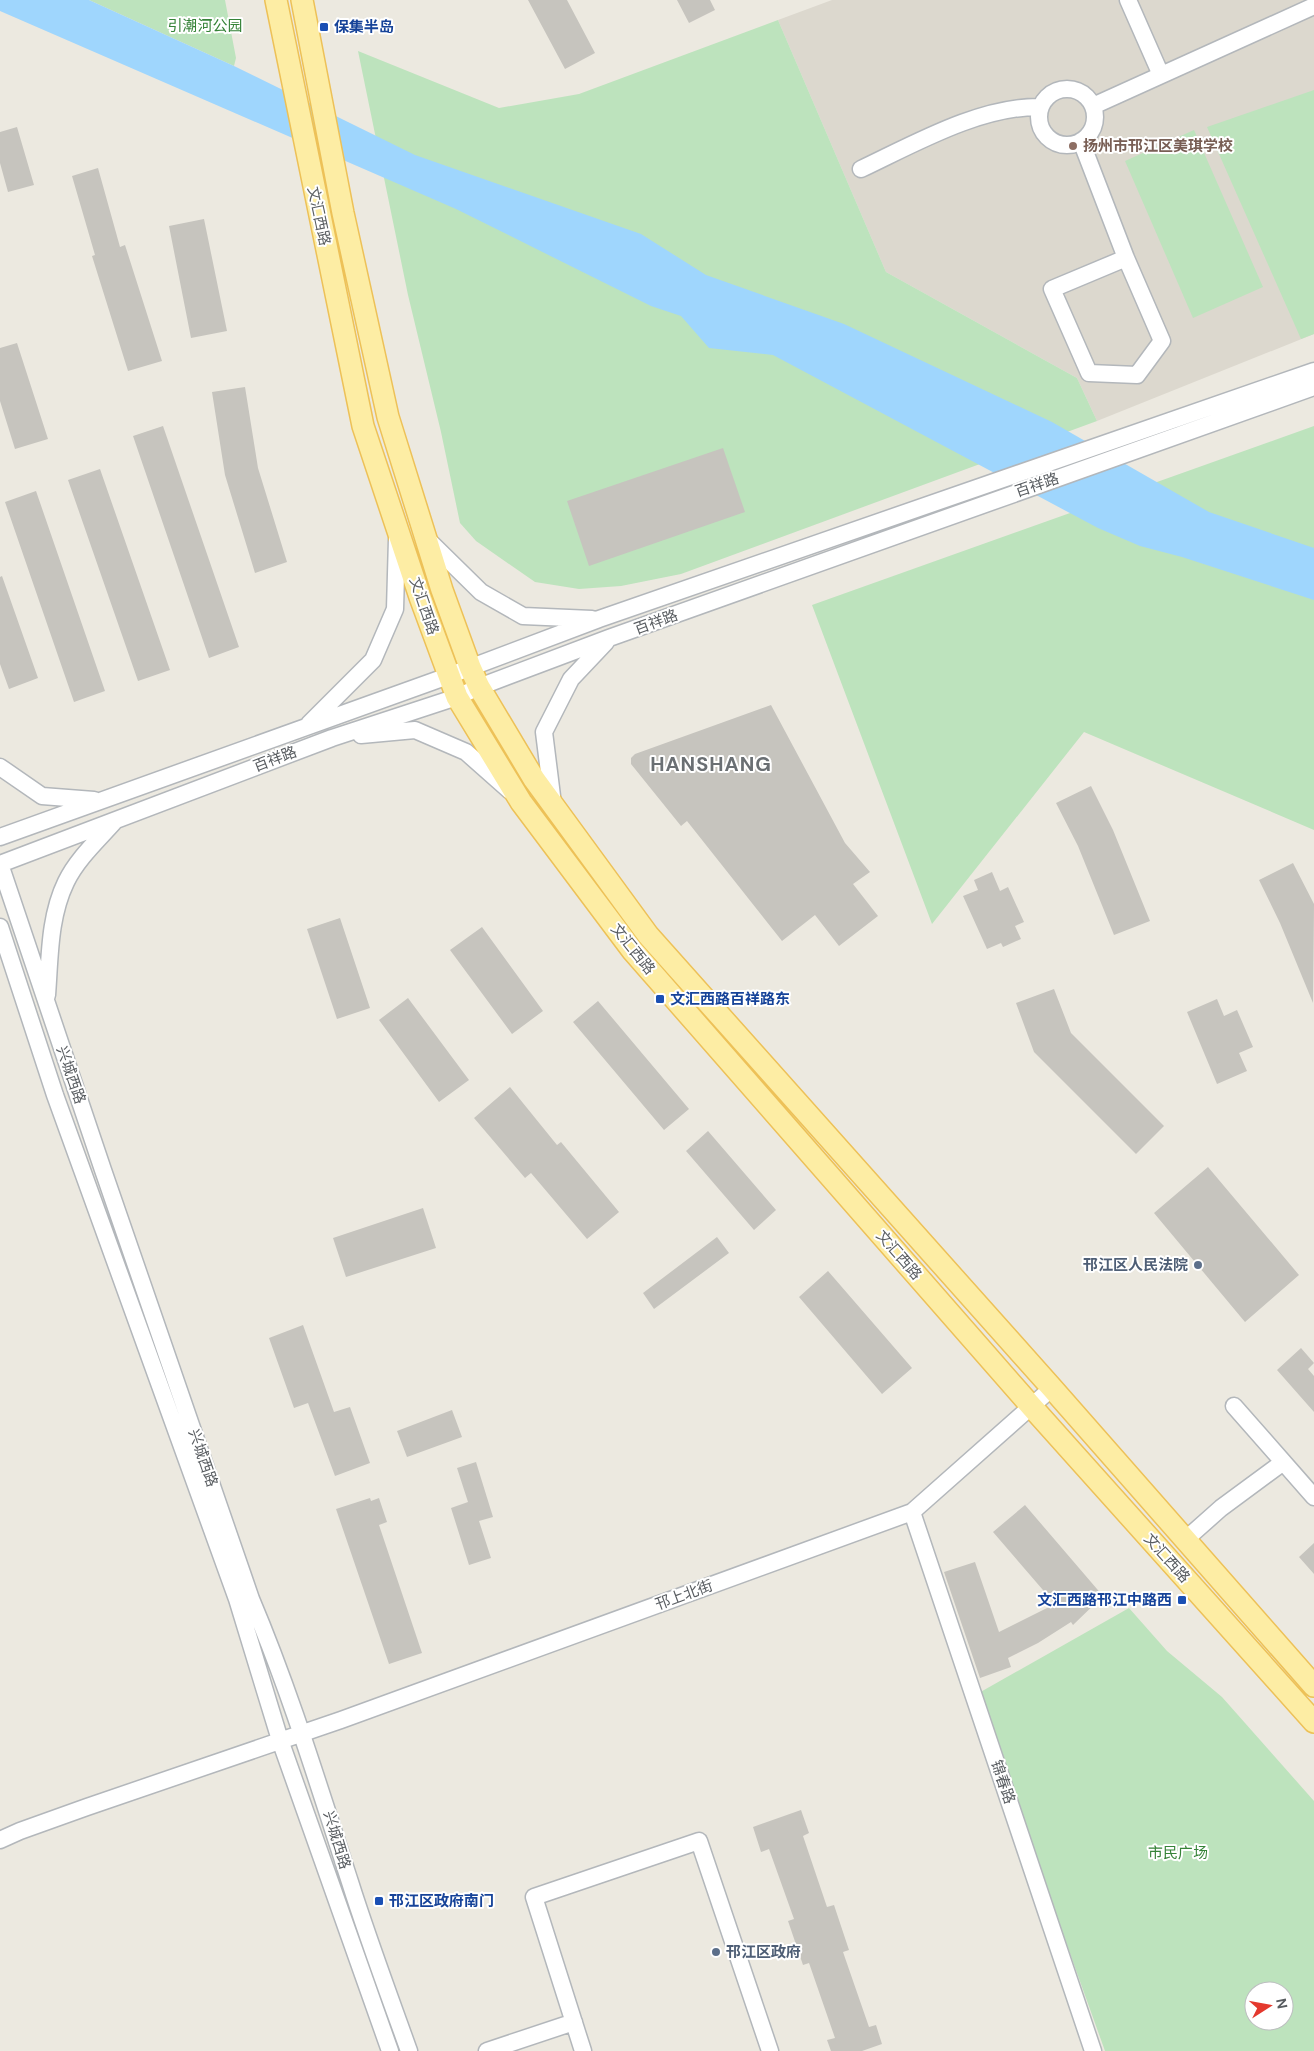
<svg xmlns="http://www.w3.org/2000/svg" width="1314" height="2051" viewBox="0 0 1314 2051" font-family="'DM Sans','Noto Sans SC',sans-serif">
<rect width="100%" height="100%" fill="#ece9e0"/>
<path fill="#dcd8ce" d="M832 0H1314V334L1097 421 1077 378 886 272 778 20Z"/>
<path fill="#bde3bd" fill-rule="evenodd" d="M89 0H225L236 58 234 66Z
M778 20 886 272 1077 378 1097 421 681 574 621 586 579 589 535 582 476 541 460 523 441 432 408 295 358 51 499 108 579 94Z
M1314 90V334L1301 339 1207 127Z
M1194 130 1263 287 1193 318 1125 161Z
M1314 426V830L1084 732 932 924 812 605Z
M1129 1608 1167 1651 1222 1697 1314 1801V2051H1105L977 1694ZM1254 1991H1284V2021H1254Z"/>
<path fill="#9fd6fd" d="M0 0H89L234 66 415 155 641 234 706 275 844 324 1052 422 1209 512 1314 548V600L1182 557 1140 546 1098 528 773 355 709 348 681 316 651 306 456 209 0 11Z"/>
<path fill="#c6c4be" d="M528 0H567L595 53 565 69Z
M677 0H710L715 10 689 23Z
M17 127 34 185 8 192 0 163V132Z
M98 168 120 247 125 245 162 361 128 371 92 256 95 255 72 176Z
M204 219 227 331 191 338 169 226Z
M17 343 48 439 15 449 0 401V348Z
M245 387 258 468 287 562 255 573 225 475 212 392Z
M163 426 239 647 209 658 133 436Z
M723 448 745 512 589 566 567 501Z
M100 469 170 670 138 681 68 480Z
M36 491 105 691 74 702 5 502Z
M2 576 38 678 9 689 0 664V577Z
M771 705 845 843 870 872 853 884 878 916 839 946 815 915 782 941 687 821 681 826 631 764V758L635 754Z
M1091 786 1113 830 1150 921 1114 935 1078 846 1056 803Z
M1293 863 1314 904 1313 1003 1280 923 1259 880Z
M992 872 1000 891 1008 887 1024 922 1015 926 1021 939 1003 947 1001 943 987 949 963 896 978 890 974 880Z
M340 918 370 1008 337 1019 307 929Z
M482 927 543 1011 512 1034 450 950Z
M1054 989 1071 1033 1164 1126 1136 1154 1034 1052 1016 1003Z
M408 998 469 1080 439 1102 379 1020Z
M1217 999 1224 1016 1237 1010 1253 1047 1239 1053 1247 1071 1217 1084 1187 1012Z
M598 1001 689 1109 664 1130 573 1022Z
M510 1087 557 1145 561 1142 619 1212 587 1239 531 1173 525 1178 474 1118Z
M708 1131 776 1210 754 1230 686 1151Z
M1208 1167 1299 1275 1245 1322 1154 1213Z
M423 1208 436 1248 346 1277 333 1238Z
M717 1237 729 1253 654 1309 643 1293Z
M828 1271 912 1368 882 1394 799 1297Z
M303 1325 334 1412 350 1407 370 1463 335 1476 308 1403 294 1408 269 1338Z
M1301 1348 1314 1363 1308 1369 1314 1376V1412L1277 1370Z
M452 1410 462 1437 407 1457 397 1431Z
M476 1462 493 1517 479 1521 491 1558 469 1565 451 1508 468 1502 457 1468Z
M370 1498 371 1501 379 1498 387 1522 379 1525 422 1653 389 1664 336 1509Z
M1025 1505 1103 1596 1073 1625 1071 1622 1038 1643 1008 1658 1011 1667 980 1678 944 1572 975 1562 999 1632 1055 1604 993 1532Z
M1314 1543V1574L1299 1557Z
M801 1810 809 1833 803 1836 827 1907 834 1905 849 1950 843 1952 869 2027 876 2025 882 2044 862 2051H831L827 2040 835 2038 809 1963 803 1965 788 1921 794 1919 769 1849 761 1852 753 1827Z"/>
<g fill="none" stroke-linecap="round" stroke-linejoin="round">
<defs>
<path id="minor" d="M1128 0 1161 75
M1039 117a28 28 0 1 1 56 0a28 28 0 1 1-56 0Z
M1093 106 1314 6
M1081 141 1126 258 1162 341 1137 375 1089 373 1052 289 1126 258
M861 169C914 144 980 106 1040 107
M427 539 481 592 523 616 592 619
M309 724 373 660 395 609 397 539
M361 735 415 730 466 752 510 791
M0 767 42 796 94 800
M553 804 544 732 571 679 606 642
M0 837 448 676 599 619 1314 371
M0 864 332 738 457 697 479 687 609 638 1314 387
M0 864 103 1170 251 1599C290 1691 319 1787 350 1882 368 1939 389 1995 409 2051
M0 927 55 1095 237 1599 280 1740 390 2051
M47 995C50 957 49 917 66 882 77 859 98 840 114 822
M1234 1406 1314 1497
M912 1512 1093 2051
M1185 1540 1221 1508 1282 1463
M0 1840 20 1831 87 1807 341 1720 912 1512 1052 1388
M487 2051 574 2022
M583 2051 534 1897 699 1841 770 2051"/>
<path id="major" d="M276 0 363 426 420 597 457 697 521 802 632 950 1031 1406 1314 1722
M302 0 343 213 388 417 442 590 470 667 479 687 534 779 648 935 1052 1388 1314 1686"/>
</defs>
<use href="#minor" stroke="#b3b7bb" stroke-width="19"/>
<use href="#major" stroke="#edc158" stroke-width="24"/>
<use href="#minor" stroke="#fff" stroke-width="16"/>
<use href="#major" stroke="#fdeda4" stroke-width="21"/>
</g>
<g fill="#1a4fb4" stroke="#fff" stroke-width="2">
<rect x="319" y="22" width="10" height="10" rx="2.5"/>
<rect x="655" y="994" width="10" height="10" rx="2.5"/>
<rect x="1177" y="1595" width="10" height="10" rx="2.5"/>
<rect x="374" y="1896" width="10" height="10" rx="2.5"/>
</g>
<circle fill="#8d6e63" stroke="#fff" stroke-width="2" cx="1073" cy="146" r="5"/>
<g fill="#5c6f8a" stroke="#fff" stroke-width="2">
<circle cx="1198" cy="1265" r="5"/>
<circle cx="716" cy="1952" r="5"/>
</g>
<g text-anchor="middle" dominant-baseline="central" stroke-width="4" stroke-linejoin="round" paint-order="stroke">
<g font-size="15" fill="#368338" stroke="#fff">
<text x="205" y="26">引潮河公园</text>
<text x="1178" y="1853">市民广场</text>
</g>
<g font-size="15" font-weight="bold" fill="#164399" stroke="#fff" text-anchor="start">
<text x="334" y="27">保集半岛</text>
<text x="670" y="999">文汇西路百祥路东</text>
<text x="1172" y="1600" text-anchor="end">文汇西路邗江中路西</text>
<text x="389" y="1901">邗江区政府南门</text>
</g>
<g font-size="15" font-weight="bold" fill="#785e54" stroke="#fff" text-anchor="start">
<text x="1083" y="146">扬州市邗江区美琪学校</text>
</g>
<g font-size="15" fill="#595d61" stroke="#fff">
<text transform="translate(319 216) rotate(78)">文汇西路</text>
<text transform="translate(1037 485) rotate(-19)">百祥路</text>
<text transform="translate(424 606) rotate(71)">文汇西路</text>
<text transform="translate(656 622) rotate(-20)">百祥路</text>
<text transform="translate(275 759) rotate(-21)">百祥路</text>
<text transform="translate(633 949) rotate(51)">文汇西路</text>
<text transform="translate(71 1075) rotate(71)">兴城西路</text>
<text transform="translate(899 1255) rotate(49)">文汇西路</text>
<text transform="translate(203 1458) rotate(71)">兴城西路</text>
<text transform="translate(1167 1558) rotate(48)">文汇西路</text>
<text transform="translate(684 1595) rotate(-20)">邗上北街</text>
<text transform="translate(1003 1782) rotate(71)">锦春路</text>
<text transform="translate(337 1840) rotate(73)">兴城西路</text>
</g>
<g font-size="15" font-weight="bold" fill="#4e5e75" stroke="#fff" text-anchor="end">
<text x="1188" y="1265">邗江区人民法院</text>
<text x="726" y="1952" text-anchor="start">邗江区政府</text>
</g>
<g font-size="20" font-weight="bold" letter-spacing="1" fill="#6a6f73" stroke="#fff">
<text x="711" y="764">HANSHANG</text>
</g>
</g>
<g transform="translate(1269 2006) rotate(79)"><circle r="24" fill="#ffffff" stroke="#bdbec0"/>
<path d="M0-4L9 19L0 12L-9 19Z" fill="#e4392e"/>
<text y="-8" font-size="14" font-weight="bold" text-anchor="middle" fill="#595d61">N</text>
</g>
</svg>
